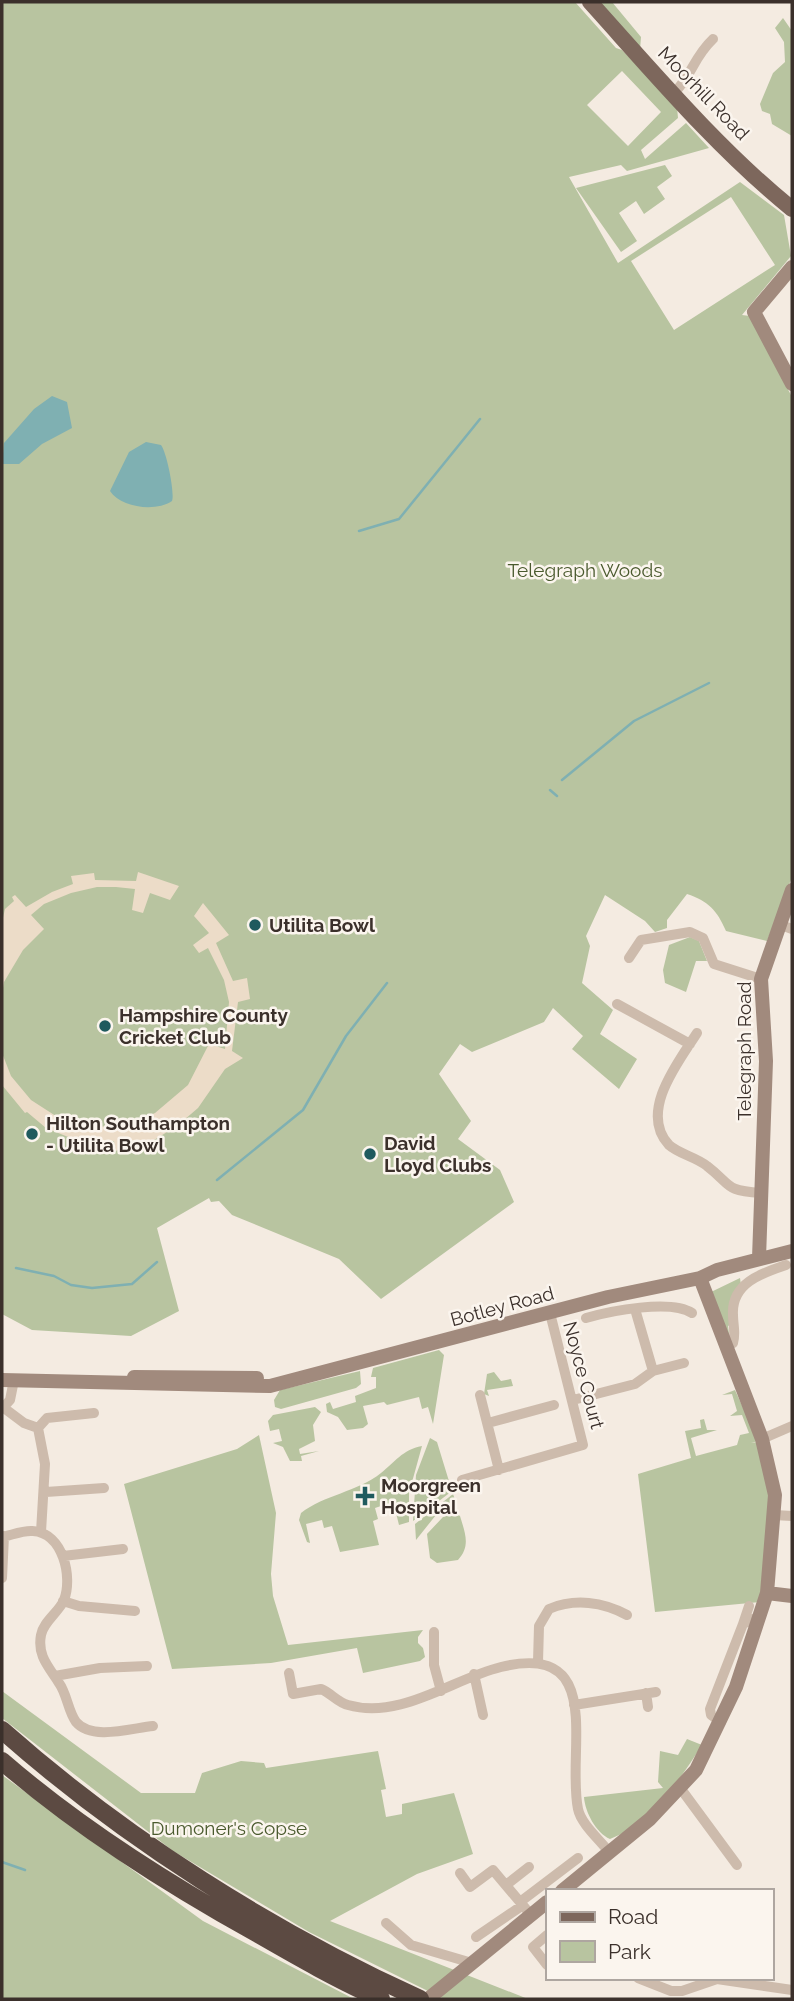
<svg xmlns="http://www.w3.org/2000/svg" width="794" height="2001" viewBox="0 0 794 2001" font-family="Raleway,sans-serif">
<rect width="100%" height="100%" fill="#f4ebe1"/>
<path fill="#b8c4a0" fill-rule="evenodd" d="M2 2H575L616 48 622 50 677 107 678 118 641 150 645 159 686 123 709 148 627 171 621 165 569 177 618 263 740 182 784 215 791 256 742 315 750 316 792 397V877L767 941 726 931C717 910 708 901 687 894L667 920V928L655 932 645 921 605 895 586 936 590 946 582 983 613 1010 600 1034 637 1059 619 1089 572 1049 583 1036 553 1008 544 1022 472 1052 460 1044 439 1074 471 1121 458 1139 500 1170 514 1202 381 1299 339 1259 232 1215 219 1201 211 1202 209 1198 157 1228 179 1311 131 1336 32 1330 2 1314ZM622 71 661 112 628 146 587 105ZM731 197 775 265 674 330 631 261Z
M597 2H612L641 37 640 50Z
M783 18 792 31V136L772 124 770 114 762 111 760 104 773 73 785 62 784 42 775 28Z
M665 165 672 176 657 187 665 199 644 214 636 201 619 213 637 241 621 252 576 188Z
M690 937 699 941 707 961H696L686 992 665 983 663 970 669 945Z
M740 1278 741 1285 732 1324 728 1326 730 1341 711 1292Z
M439 1350 444 1355 433 1424 428 1407 422 1409 419 1397 387 1405 384 1402 363 1406 368 1424 363 1428 347 1430 338 1417 327 1412 326 1404 330 1402 333 1409 356 1402 355 1396 376 1388V1377H371L373 1368Z
M360 1371 361 1384 356 1388 281 1409 275 1407 274 1400 280 1390Z
M494 1372 501 1381 511 1379 513 1386 487 1390 489 1396 484 1394 487 1374Z
M735 1390 758 1441 751 1443 758 1442 772 1496 760 1602 655 1612 638 1474 691 1458 685 1431 701 1428 700 1420 704 1419 707 1430H717L691 1438 696 1456 737 1445 740 1435 749 1433 742 1415 730 1416 737 1411 732 1394 722 1395Z
M315 1407 321 1412 313 1425 315 1441 299 1449 300 1454 319 1451 301 1456 302 1461H290L283 1447 273 1443 282 1441 279 1429 270 1431 268 1421 273 1415Z
M259 1435 276 1513 271 1574 273 1596 288 1645 423 1630 418 1637V1643L423 1648 425 1657 420 1661 363 1673 357 1648 271 1663 172 1669 124 1484 237 1449Z
M430 1438 437 1442 452 1491 413 1521 416 1475Z
M422 1446 409 1493V1522L399 1525 395 1509H389L387 1504 375 1508 378 1519 373 1521 379 1545 340 1552 332 1526 324 1528 322 1520 306 1524 310 1543 307 1542 299 1520 301 1513C324 1495 357 1492 381 1473 395 1462 402 1450 422 1446Z
M453 1494 457 1505 436 1515 416 1540 415 1524Z
M455 1513 460 1516C465 1533 471 1546 458 1560L437 1563 430 1558 427 1534 443 1517Z
M2 1691 141 1793H195L202 1773 241 1761 264 1763 266 1768 378 1751 386 1789 381 1790 386 1817 402 1814V1804L454 1793 473 1854 417 1874 330 1921 528 1999H444L309 1932 173 1851 2 1718Z
M687 1739 702 1745C679 1781 650 1824 610 1839 596 1833 585 1812 584 1797L663 1788 658 1782 660 1751 678 1755Z
M2 1775 203 1921 354 1999H2Z"/>
<path fill="#ecdcc8" d="M138 872 179 886 170 900 150 893 143 913 132 910 135 889 116 887H97L71 893 44 904 31 915 44 929 23 950 4 982 2 994V922L5 909 14 901 12 897 15 895 26 907 52 892 73 884 71 876 94 873 95 880 136 881Z
M203 903 229 935 216 943 233 981 247 978 250 999 238 1002 232 1051 243 1058 225 1069 198 1108 177 1126 154 1140 127 1148 115 1151 114 1141H78L46 1128 27 1112 25 1113 2 1085V1053L11 1076 31 1100 62 1120 99 1127 132 1123 155 1113 188 1085 209 1044 225 1049 229 1002 224 980 208 948 199 953 193 945 209 933 194 916Z"/>
<path fill="#7fb0b2" d="M52 396 67 402 72 428 42 444 19 464H2L4 443 34 409Z
M146 442 161 445C167 453 175 494 172 501 156 512 121 508 110 491L129 452Z"/>
<g fill="none" stroke-linecap="round" stroke-linejoin="round">
<path stroke="#7fb0b2" stroke-width="2.5" d="M359 531 399 519 480 419
M562 780 634 721 709 683
M550 790 557 796
M217 1180 303 1110 346 1036 387 983
M16 1268 54 1276 71 1285 92 1288 132 1284 157 1262
M2 1862 25 1870"/>
<path stroke="#cdbbac" stroke-width="10" d="M674 93C693 74 693 58 713 39
M778 924 792 929
M629 958 641 940 690 932 703 938 714 964 761 979
M617 1004 690 1044
M697 1033C679 1061 638 1112 669 1145 679 1154 696 1157 707 1166 733 1186 723 1190 761 1193
M635 1309 653 1371
M586 1318C610 1311 671 1299 692 1313
M733 1343C736 1333 733 1325 733 1315 731 1283 762 1273 786 1265
M480 1395 499 1470
M573 1400 635 1384 653 1371 684 1363
M4 1408 24 1423 38 1428
M2 1409 10 1400 14 1380
M488 1423 554 1405
M38 1428 45 1464 41 1532
M38 1428 47 1418 94 1413
M762 1439 792 1426
M462 1480 583 1445 550 1313
M46 1492 104 1488
M774 1515 792 1516
M2 1537C12 1535 23 1530 33 1531 63 1533 73 1577 64 1600 59 1612 43 1622 41 1635 37 1656 49 1667 59 1683 67 1694 68 1711 76 1722 92 1741 132 1728 153 1726
M63 1556 123 1549
M2 1578 4 1536
M63 1601 79 1606 135 1611
M743 1624 749 1606
M434 1632V1665L441 1691
M538 1662 539 1626 549 1609C575 1598 603 1602 627 1615
M289 1673 293 1694 321 1689C331 1693 337 1702 348 1705 401 1720 452 1679 501 1667 607 1641 566 1751 578 1809 581 1824 600 1840 609 1852
M474 1674 483 1715
M55 1676 100 1668 147 1666
M646 1693 648 1707
M574 1705 656 1692
M721 1722 711 1715 710 1709 743 1624 760 1616
M681 1789 737 1865
M460 1873 470 1887 493 1870 531 1915
M506 1885 529 1867
M520 1902 578 1858
M386 1923 411 1945 472 1963
M547 1935 533 1947 547 1965
M476 1937 523 1905
M638 1978 671 1991H682L717 1979 792 1990"/>
<path stroke="#a18a7d" stroke-width="14" d="M792 267 754 312 792 384
M759 1258 766 1061 761 979 792 890
M134 1377 257 1378
M2 1380 270 1386 608 1297 700 1278 717 1270 792 1251
M767 1593 792 1596
M562 1891 650 1819 696 1770 736 1687 767 1593 775 1495 762 1439 700 1278
M428 1999 547 1902"/>
<path stroke="#7d675c" stroke-width="16" d="M590 2C654 73 718 149 792 209"/>
<path stroke="#5c4a42" stroke-width="18" d="M2 1730C125 1839 271 1931 420 1999
M2 1761C79 1828 168 1884 258 1934 298 1957 338 1980 381 1999"/>
</g>
<g fill="#1f5a5e" stroke="#fbf5ee" stroke-width="2.5">
<circle cx="255" cy="925" r="7"/>
<circle cx="105" cy="1026" r="7"/>
<circle cx="32" cy="1134" r="7"/>
<circle cx="370" cy="1154" r="7"/>
<path d="M361.5 1485.5h7v7h7v7h-7v7h-7v-7h-7v-7h7z"/>
</g>
<g text-anchor="middle" dominant-baseline="central" stroke-width="5" stroke-linejoin="round" paint-order="stroke">
<g font-size="19" fill="#3b302b" stroke="#fbf5ee">
<text transform="translate(704 93) rotate(46)">Moorhill Road</text>
<text transform="translate(744 1051) rotate(-90)">Telegraph Road</text>
<text transform="translate(502 1306) rotate(-15)">Botley Road</text>
<text transform="translate(584 1375) rotate(75)">Noyce Court</text>
</g>
<g font-size="19" fill="#4a5a2e" stroke="#fbf5ee">
<text x="585" y="570">Telegraph Woods</text>
<text x="229" y="1828">Dumoner's Copse</text>
</g>
<g font-size="19" font-weight="bold" fill="#3b302b" stroke="#fbf5ee" text-anchor="start">
<text x="269" y="925">Utilita Bowl</text>
<text x="119" y="1015">Hampshire County<tspan x="119" dy="22">Cricket Club</tspan></text>
<text x="46" y="1123">Hilton Southampton<tspan x="46" dy="22">- Utilita Bowl</tspan></text>
<text x="384" y="1143">David<tspan x="384" dy="22">Lloyd Clubs</tspan></text>
<text x="381" y="1485">Moorgreen<tspan x="381" dy="22">Hospital</tspan></text>
</g>
</g>
<rect width="794" height="2001" fill="none" stroke="#3b302b" stroke-width="7"/>
<rect x="546" y="1889" width="228" height="91" fill="#fbf5ee" stroke="#aea6a0" stroke-width="2"/>
<rect x="560" y="1912" width="35" height="10" fill="#7d675c" stroke="#aea6a0" stroke-width="2"/>
<text x="608" y="1924" font-size="21" fill="#3b302b">Road</text>
<rect x="560" y="1941" width="35" height="21" fill="#b8c4a0" stroke="#aea6a0" stroke-width="2"/>
<text x="608" y="1959" font-size="21" fill="#3b302b">Park</text>
</svg>
